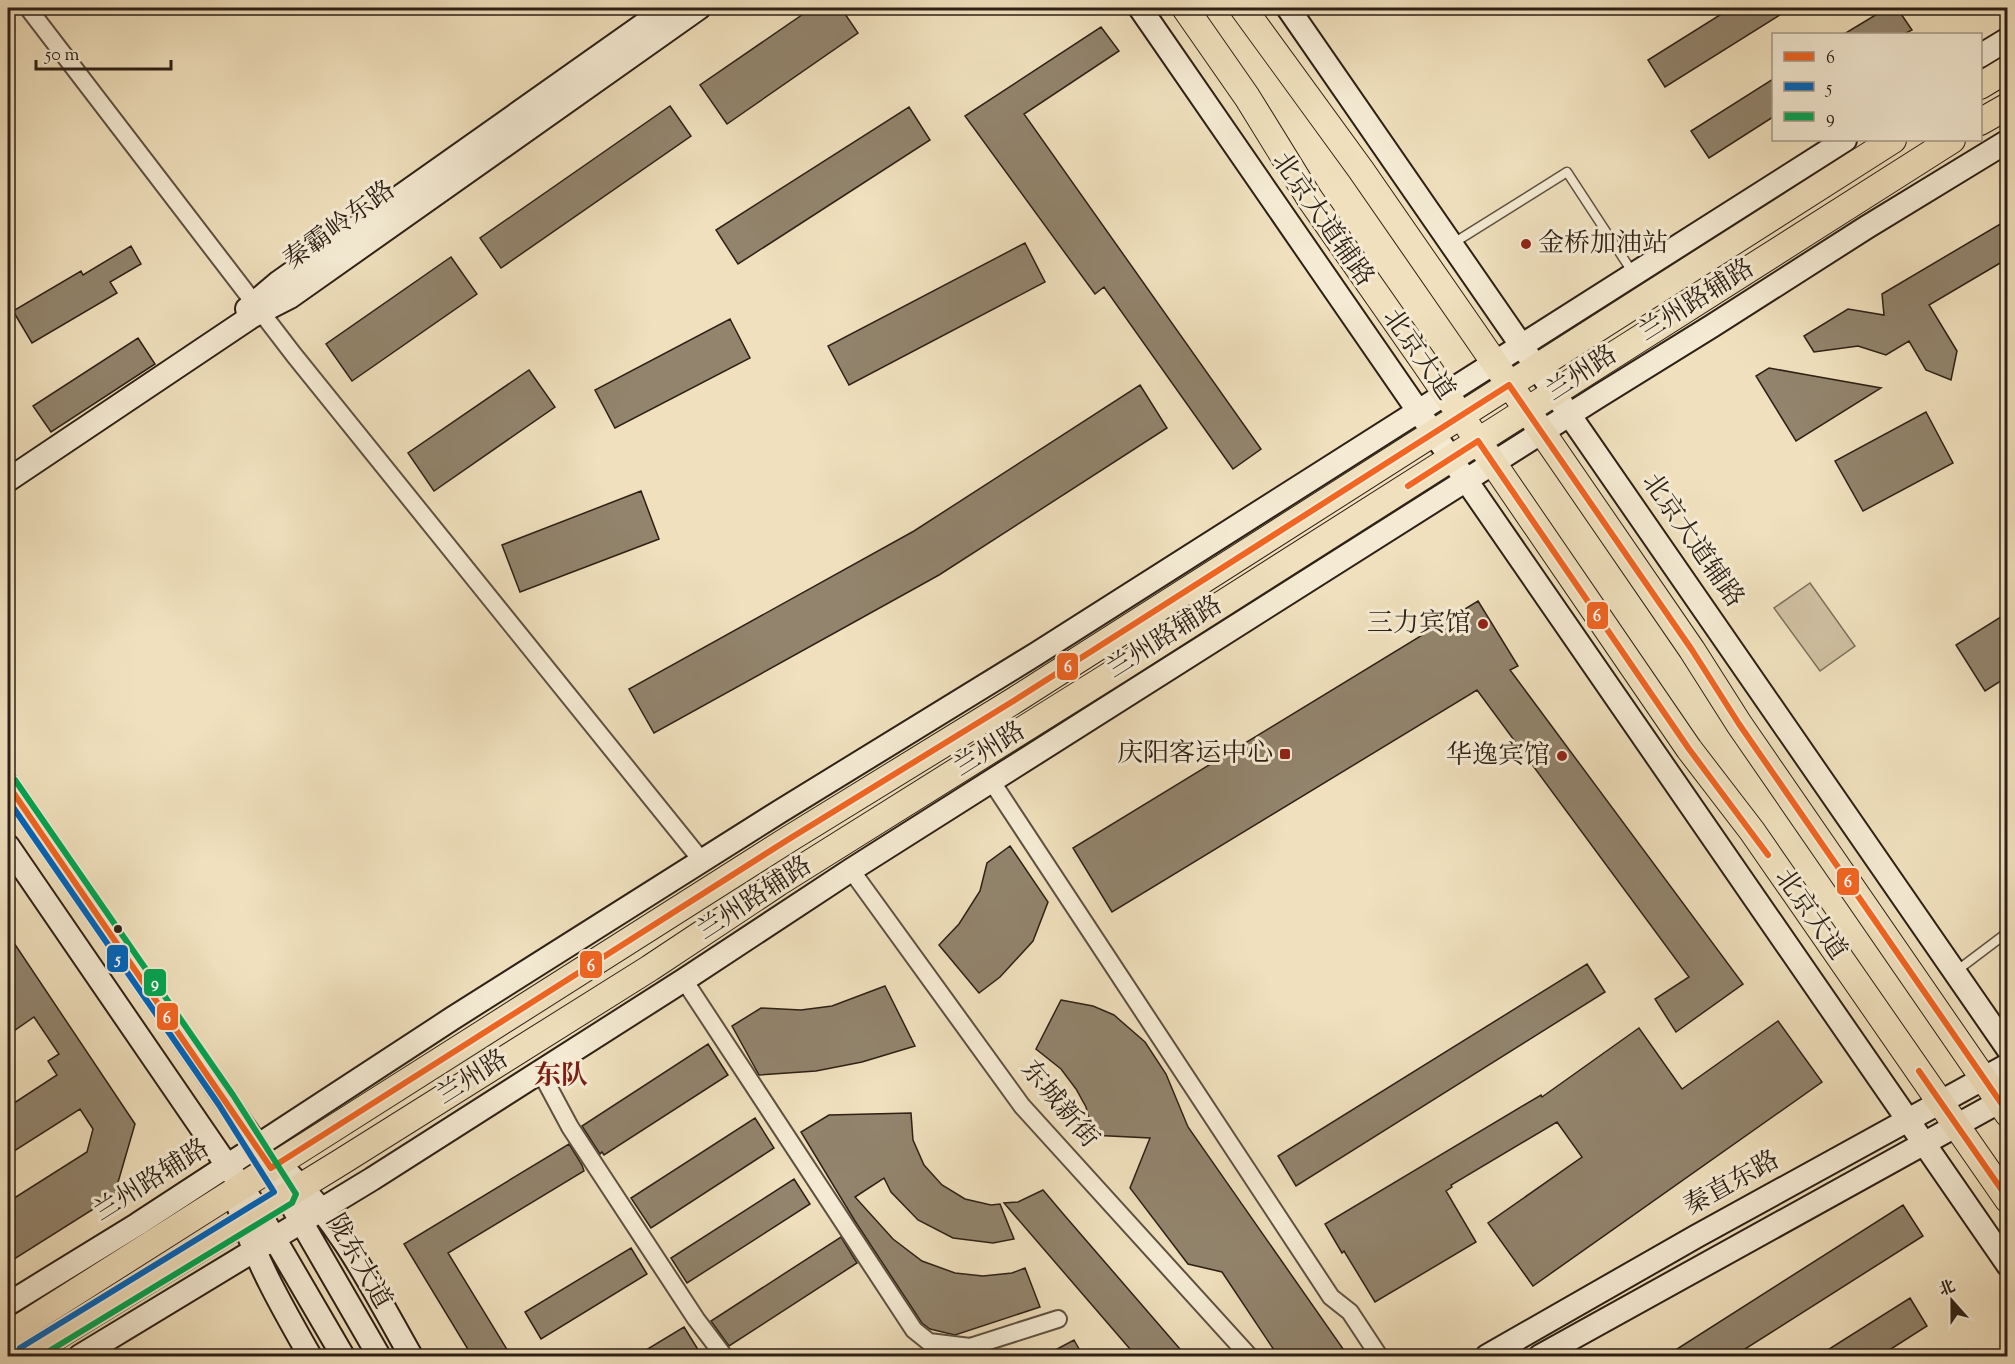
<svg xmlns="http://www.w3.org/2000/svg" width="2015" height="1364" viewBox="0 0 2015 1364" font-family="'Sorts Mill Goudy','Noto Serif SC',serif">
<rect width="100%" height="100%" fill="#f0e0bd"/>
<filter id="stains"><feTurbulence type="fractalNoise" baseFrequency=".00333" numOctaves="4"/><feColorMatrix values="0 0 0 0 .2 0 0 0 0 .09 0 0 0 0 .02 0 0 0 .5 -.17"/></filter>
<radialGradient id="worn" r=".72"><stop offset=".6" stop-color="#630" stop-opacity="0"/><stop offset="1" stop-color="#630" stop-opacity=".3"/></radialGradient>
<path fill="#cfbfa1" stroke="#7e705c" stroke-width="1.5" d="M1810 583 1855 646 1820 671 1774 608Z"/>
<path fill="#92846d" stroke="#2d2016" stroke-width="1.5" d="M812 8H841L858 33 727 124 700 85Z
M1731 8H1791L1665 87 1648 60Z
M1887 8H1897L1912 30 1904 34H1844Z
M1101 27 1119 51 1024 114 1261 449 1233 469 1104 287 1095 294 965 116Z
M1773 79V117L1709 158 1691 131Z
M670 106 691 136 501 268 480 238Z
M909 107 930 140 738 264 716 230Z
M2007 220V259L1929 305 1957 351 1951 380 1926 370 1909 341 1886 355 1858 346 1814 352 1804 336 1848 309 1884 315 1882 294Z
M1025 243 1045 282 849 385 828 346Z
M131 246 141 264 110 282 117 293 32 343 13 311 81 271 83 275Z
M451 257 477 294 352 381 326 344Z
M730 319 750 358 615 428 595 390Z
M138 338 155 364 51 432 33 406Z
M1769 368 1808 375 1881 388 1796 441 1756 376Z
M529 370 555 407 434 491 408 453Z
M1140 385 1167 428 939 575 654 733 629 689 914 531Z
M1926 412 1953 463 1863 511 1835 461Z
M641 491 659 539 520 592 502 545Z
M1478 601 1518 666 1510 670 1743 984 1676 1032 1655 999 1689 977 1477 690 1112 912 1073 848Z
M2007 613V677L1985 691 1956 645Z
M1010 846 1048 902 1033 941 1000 977 979 993 939 945 959 924 980 891 987 863Z
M8 934 135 1124 114 1196 8 1263V1202L87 1152 93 1129 80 1109 8 1155V1107L57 1075 48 1061 59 1054 34 1017 8 1035Z
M1587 964 1605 992 1296 1186 1278 1156Z
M885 986 915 1046 862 1062 816 1071 759 1075 732 1026 761 1008 801 1010 832 1006Z
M1061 1000 1093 1006 1114 1015 1145 1042 1166 1074 1188 1127 1348 1356H1278L1222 1272 1188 1264 1130 1188 1150 1138 1090 1135V1123L1086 1107 1076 1089 1061 1069 1036 1049Z
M1778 1021 1822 1082 1533 1286 1488 1223 1582 1157 1557 1122 1451 1185 1452 1187 1446 1191 1476 1242 1375 1302 1344 1251 1342 1253 1325 1224 1541 1095 1542 1097 1639 1028 1682 1089Z
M708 1044 728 1075 604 1155 602 1152 600 1154 582 1126Z
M911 1113 913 1140 924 1165 942 1185 965 1199 991 1205 1000 1204 1014 1239 993 1243 953 1238 918 1220 891 1192 884 1178 855 1197 893 1239 922 1261 955 1273 983 1276 1012 1273 1025 1268 1040 1307 955 1335 930 1329 922 1323 855 1221 801 1132 829 1115Z
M755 1118 774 1148 651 1228 631 1198Z
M569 1144 582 1165 584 1171 448 1253 511 1356H472L404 1244Z
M794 1179 810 1204 687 1283 671 1258Z
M1043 1190 1065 1216 1186 1356H1136L1004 1203 1018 1202Z
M1903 1205 1923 1236 1734 1356H1666Z
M841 1237 857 1263 729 1346 711 1321Z
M631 1248 647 1274 541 1339 525 1312Z
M1910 1298 1927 1326 1880 1356H1818Z
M684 1327 702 1356H636Z
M1074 1340 1083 1356H1044Z"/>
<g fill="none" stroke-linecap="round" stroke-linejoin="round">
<defs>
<path id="lane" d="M1452 244 1567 172 1633 273
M1955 972 2008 932"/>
<path id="street" d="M28 8 294 355 702 861
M992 782 1331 1297 1350 1312 1379 1356
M851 870 1022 1106 1249 1356
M684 980 914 1330 929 1342 970 1347 1058 1319
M540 1071 570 1127 696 1319 724 1356"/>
<path id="secondary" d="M1140 8 2008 1265
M1288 8 2008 1049
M1980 56 2008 39
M247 309 279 282 667 8
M8 480 251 317 290 297 699 8
M8 785 258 1147 379 1356
M8 846 259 1212 343 1356
M289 1174C342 1225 375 1293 411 1356
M238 1205C255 1260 282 1307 310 1356
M8 1304 138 1224 453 1018 779 812 1036 654 1845 140
M80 1356 372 1179 684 980 851 870 1599 396 1712 326 1867 227 2008 141
M1487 1356 1697 1236 2008 1065
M1540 1356 2008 1097"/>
<path id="primary" d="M1185 8 1247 97 1310 199 1424 362 1689 749 1752 831 2008 1200
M1243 8 1361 170 1474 333 1692 650 1739 724 2008 1114
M1980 86 2008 69
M1980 122 2008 106
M8 1335 789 839 1015 700 1893 140
M25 1356 341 1162 650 968 778 883 1118 670 1952 140"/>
</defs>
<use href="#lane" stroke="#5e5040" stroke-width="11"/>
<use href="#street" stroke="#5e5040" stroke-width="20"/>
<use href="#secondary" stroke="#2d2016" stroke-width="26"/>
<use href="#primary" stroke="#2d2016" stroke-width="28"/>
<use href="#lane" stroke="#f5ebd4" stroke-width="8"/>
<use href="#street" stroke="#f5ebd4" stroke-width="16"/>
<use href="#secondary" stroke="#f5ebd4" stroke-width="22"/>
<use href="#primary" stroke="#f0e0bd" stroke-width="26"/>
<defs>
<path id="bus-1" d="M1408 486 1478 441 1689 749 1768 855
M8 785 271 1168 789 839 1015 700 1509 385 1692 650 1739 724 2008 1113
M1919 1071 2008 1199"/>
<path id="bus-2" d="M8 800 219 1105 274 1192 20 1348"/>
<path id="bus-3" d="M15 780 233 1095 296 1194 292 1203 41 1356"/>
</defs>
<use href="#bus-1" stroke="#f5ebd4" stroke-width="10"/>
<use href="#bus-2" stroke="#f5ebd4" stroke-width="10"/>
<use href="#bus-3" stroke="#f5ebd4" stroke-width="10"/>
<use href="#bus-1" stroke="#f26522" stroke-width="6"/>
<use href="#bus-2" stroke="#0065bd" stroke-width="6"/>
<use href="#bus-3" stroke="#00a651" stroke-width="6"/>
</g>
<g fill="#8f2418" stroke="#f5ebd4" stroke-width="2">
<circle cx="1526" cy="244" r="6"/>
<circle cx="1483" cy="624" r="6"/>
<rect x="1279" y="748" width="12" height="12" rx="3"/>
<circle cx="1562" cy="756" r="6"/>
</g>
<circle fill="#2d2016" stroke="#f5ebd4" stroke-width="2" cx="118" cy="929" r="5"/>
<g text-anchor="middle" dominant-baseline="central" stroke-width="6" stroke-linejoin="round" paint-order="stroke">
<g font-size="26" fill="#2d2016" stroke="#f5ebd4">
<text transform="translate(1322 220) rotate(55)">北京大道辅路</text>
<text transform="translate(340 226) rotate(-36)">秦霸岭东路</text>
<text transform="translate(1697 301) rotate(-32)">兰州路辅路</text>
<text transform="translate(1418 355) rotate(55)">北京大道</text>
<text transform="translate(1582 374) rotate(-33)">兰州路</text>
<text transform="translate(1692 541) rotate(55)">北京大道辅路</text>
<text transform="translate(1165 638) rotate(-32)">兰州路辅路</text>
<text transform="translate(990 750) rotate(-32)">兰州路</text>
<text transform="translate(755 899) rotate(-33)">兰州路辅路</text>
<text transform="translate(1810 915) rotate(55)">北京大道</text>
<text transform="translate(473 1078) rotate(-32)">兰州路</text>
<text transform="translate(1059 1105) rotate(50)">东城新街</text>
<text transform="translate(152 1181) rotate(-32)">兰州路辅路</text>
<text transform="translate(1732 1184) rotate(-29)">秦直东路</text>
<text transform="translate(358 1262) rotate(60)">陇东大道</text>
</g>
<g font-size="26" fill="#2d2016" stroke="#f5ebd4" text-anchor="end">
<text x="1538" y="244" text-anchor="start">金桥加油站</text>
<text x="1471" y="624">三力宾馆</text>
<text x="1273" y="754">庆阳客运中心</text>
<text x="1550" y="756">华逸宾馆</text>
</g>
<g font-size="27" font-weight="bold" fill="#7a1f14" stroke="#f5ebd4">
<text x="561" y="1077">东队</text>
</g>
</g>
<g stroke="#f5ebd4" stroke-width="2">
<rect x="1586" y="601" width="23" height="29" rx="6" fill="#f26522"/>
<rect x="1056" y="652" width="23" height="29" rx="6" fill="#f26522"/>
<rect x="1836" y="867" width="24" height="29" rx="6" fill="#f26522"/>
<rect x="106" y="944" width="23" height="29" rx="6" fill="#0065bd"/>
<rect x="579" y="950" width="24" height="29" rx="6" fill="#f26522"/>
<rect x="143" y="968" width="24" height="29" rx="6" fill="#00a651"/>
<rect x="156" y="1002" width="23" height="29" rx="6" fill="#f26522"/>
</g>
<g font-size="16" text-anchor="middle" font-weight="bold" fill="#fff">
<text x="1597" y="621">6</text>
<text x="1068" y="672">6</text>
<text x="1848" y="887">6</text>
<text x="118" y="964">5</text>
<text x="591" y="971">6</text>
<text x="155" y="988">9</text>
<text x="167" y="1023">6</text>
</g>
<rect width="2015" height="1364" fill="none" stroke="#f0e0bd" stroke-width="30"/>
<rect x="9" y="9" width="1997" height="1346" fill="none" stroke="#2d2016" stroke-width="3"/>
<rect x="15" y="15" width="1985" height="1334" fill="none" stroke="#2d2016" stroke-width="1.5"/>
<rect x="1772" y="33" width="210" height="108" fill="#f5ebd4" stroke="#a59a88" stroke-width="1.5"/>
<rect x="1784" y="52" width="30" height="9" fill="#f26522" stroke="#a59a88" stroke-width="1.5"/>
<text x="1826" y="63" font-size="18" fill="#2d2016">6</text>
<rect x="1784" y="82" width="30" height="9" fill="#0065bd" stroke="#a59a88" stroke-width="1.5"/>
<text x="1826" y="93" font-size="18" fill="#2d2016">5</text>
<rect x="1784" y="112" width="30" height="9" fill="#00a651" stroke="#a59a88" stroke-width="1.5"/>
<text x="1826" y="123" font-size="18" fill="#2d2016">9</text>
<g transform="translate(1952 1301) rotate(339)" stroke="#f5ebd4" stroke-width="4.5" paint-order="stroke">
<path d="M0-4.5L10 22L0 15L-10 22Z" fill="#2d2016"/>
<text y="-9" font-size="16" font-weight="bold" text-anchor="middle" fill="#2d2016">北</text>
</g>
<path d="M36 60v9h135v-9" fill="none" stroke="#2d2016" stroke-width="3"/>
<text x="45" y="60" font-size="18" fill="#2d2016" stroke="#f5ebd4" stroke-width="4.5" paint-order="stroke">50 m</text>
<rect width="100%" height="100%" filter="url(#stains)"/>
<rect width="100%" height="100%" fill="url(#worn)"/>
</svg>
